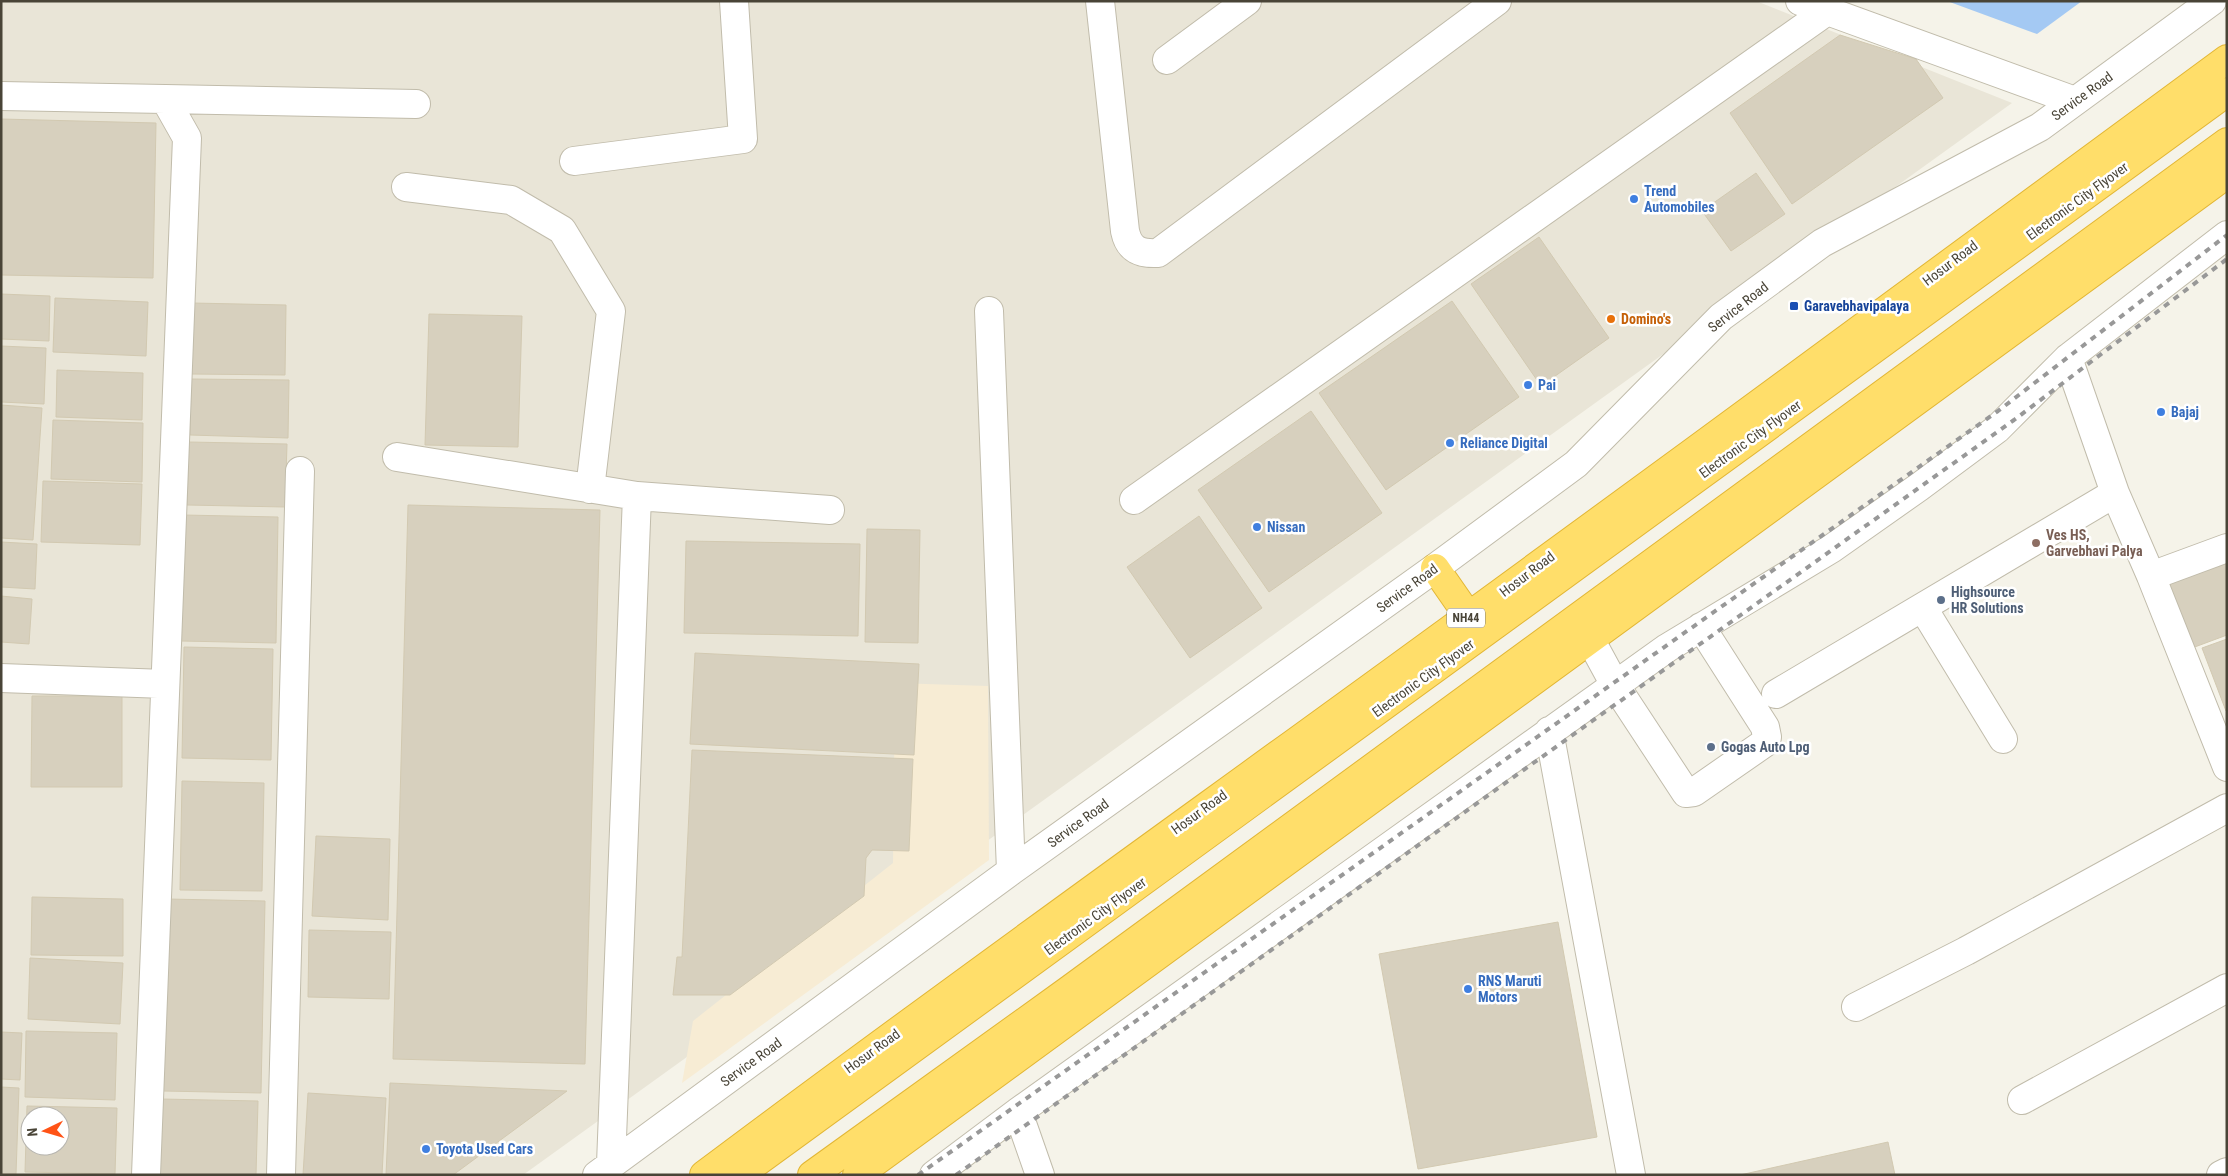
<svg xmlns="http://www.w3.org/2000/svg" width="2228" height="1176" viewBox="0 0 2228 1176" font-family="'Roboto Condensed',sans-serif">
<rect width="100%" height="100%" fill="#f5f3e9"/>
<path fill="#e9e5d7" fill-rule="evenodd" d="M1 1H1756L2012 103 523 1175H1ZM30 1116H60V1146H30Z"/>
<path fill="#f7ecd4" d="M895 683 988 686 989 860 682 1083 693 1021 893 863Z"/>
<path fill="#a4c9f3" d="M1947 1H2082L2037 34Z"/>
<path fill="#d7d0be" stroke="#d2c9b1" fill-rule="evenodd" d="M1840 35 1916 59 1943 98 1792 204 1730 113Z
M1 119 156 123 153 278 1 275Z
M1756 173 1785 214 1731 251 1702 211Z
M1539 237 1609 338 1541 386 1471 284Z
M1 294 50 296 49 341 1 339Z
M55 298 148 302 146 356 53 352Z
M1452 301 1519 397 1386 490 1319 393Z
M192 303 286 305 285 375 191 374Z
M429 314 522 316 518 447 425 445Z
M1 346 46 348 44 404 1 402Z
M57 370 143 373 142 420 56 417Z
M191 379 289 380 288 438 190 435Z
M1 405 42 408 33 540 1 538Z
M1311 411 1382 513 1269 592 1198 490Z
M53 420 143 423 142 482 51 479Z
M189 442 287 444 285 507 187 505Z
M43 481 142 484 140 545 41 542Z
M408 505 600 510 585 1064 393 1059Z
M184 515 278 517 276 643 181 641Z
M1199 516 1262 608 1190 658 1127 567Z
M867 529 920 530 918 643 865 642Z
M686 541 860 544 858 636 684 633Z
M1 542 37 544 35 589 1 587Z
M2227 562V635L2192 648 2168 584Z
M1 596 32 599 29 644 1 642Z
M2227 639V710L2226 711 2202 648Z
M184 647 273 649 271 760 182 758Z
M695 653 919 664 914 755 690 744Z
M32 696H122V787H31Z
M692 750 913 759 909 851 872 850 866 858 864 896 730 995H673L677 957H682Z
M182 781 264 783 262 891 180 890Z
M316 836 390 839 388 920 312 916Z
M32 897 123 899V956L31 955Z
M167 899 265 901 261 1093 163 1091Z
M1558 922 1597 1137 1418 1169 1379 954Z
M309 930 391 932 389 999 308 997Z
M30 958 123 963 120 1024 28 1019Z
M26 1031 117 1033 115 1100 25 1097Z
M1 1032 22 1033 20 1080 1 1079Z
M390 1083 567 1091 453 1175H386Z
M1 1087 19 1088 16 1174H1Z
M308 1093 386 1098 382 1175H303Z
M161 1099 258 1101 256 1175H160Z
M27 1106 117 1108 115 1174 25 1172ZM30 1116H60V1146H30Z
M1888 1142 1895 1175H1740Z"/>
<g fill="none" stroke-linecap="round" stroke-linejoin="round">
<defs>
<path id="minor" d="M1100 1 1125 231C1129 250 1140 254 1158 253L1497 1
M1800 1 2075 101
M1167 60 1247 1
M1 96 165 99 187 138 146 1175
M165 99 416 104
M574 161 743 139 734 1
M406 187 511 200 562 230 611 311 590 489
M989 311 1011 871
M2068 358 2115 493 2151 576 2227 767
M397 457 637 496
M1134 500 1827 11
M2151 576 2227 548
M1923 608 2003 739
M1590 639 1615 685 1686 793 1694 792 1766 742 1767 737 1765 727 1701 627
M1 678 165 684
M1776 694 2115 493
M1549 731 1631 1175
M1856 1007 1966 951 2227 808
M2022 1100 2227 988
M1018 1112 1040 1175
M611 1164 637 496 830 510
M281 1175 300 471
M597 1175 1011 871 1435 568 1576 464 1721 317 1822 243 2040 127 2212 1
M934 1175 1018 1112 1667 648 1831 549 1919 487 1997 429 2068 358 2227 235
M2221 1175 2227 1172"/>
<path id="highway" d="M1435 568 1469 617
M704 1175C954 987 1209 806 1462 621 1718 435 1972 246 2227 59
M739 1175 2227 92
M812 1175 1069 990 2227 142
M857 1175 2227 174"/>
</defs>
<use href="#minor" stroke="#c1bcab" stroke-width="30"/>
<use href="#highway" stroke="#e2b635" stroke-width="30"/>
<use href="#minor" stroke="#fff" stroke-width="28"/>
<use href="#highway" stroke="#ffde6a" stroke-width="28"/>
<path stroke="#989898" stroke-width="4" stroke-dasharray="6 6" stroke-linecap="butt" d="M918 1175 1998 411 2227 235
M956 1175 2014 420 2227 259"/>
</g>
<g fill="#3f7fe0" stroke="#fff" stroke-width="2">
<circle cx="1634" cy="199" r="5"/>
<circle cx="1528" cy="385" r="5"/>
<circle cx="2161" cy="412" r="5"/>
<circle cx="1450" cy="443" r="5"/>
<circle cx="1257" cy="527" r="5"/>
<circle cx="1468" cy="989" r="5"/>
<circle cx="426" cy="1149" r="5"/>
</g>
<rect fill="#1a4fb4" stroke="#fff" stroke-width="2" x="1789" y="301" width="10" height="10" rx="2.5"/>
<circle fill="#e8710a" stroke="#fff" stroke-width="2" cx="1611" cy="319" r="5"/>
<circle fill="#8d6e63" stroke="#fff" stroke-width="2" cx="2036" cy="543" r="5"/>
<g fill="#5c6f8a" stroke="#fff" stroke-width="2">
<circle cx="1941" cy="600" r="5"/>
<circle cx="1711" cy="747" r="5"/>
</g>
<g text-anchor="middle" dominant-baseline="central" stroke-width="5" stroke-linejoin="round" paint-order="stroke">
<rect fill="#fff" stroke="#807c73" stroke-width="1" x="1447" y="608.5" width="38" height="19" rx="4"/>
<g font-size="12" font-weight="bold" fill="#494437">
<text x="1466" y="618">NH44</text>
</g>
<g font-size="14" fill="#494437" stroke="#fff">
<text transform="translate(2082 96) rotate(-36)">Service Road</text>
<text transform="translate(2077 201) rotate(-36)">Electronic City Flyover</text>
<text transform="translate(1950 263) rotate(-37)">Hosur Road</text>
<text transform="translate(1738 307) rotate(-38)">Service Road</text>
<text transform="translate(1750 439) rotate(-36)">Electronic City Flyover</text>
<text transform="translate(1527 574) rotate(-37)">Hosur Road</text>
<text transform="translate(1407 588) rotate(-36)">Service Road</text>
<text transform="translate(1423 678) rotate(-36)">Electronic City Flyover</text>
<text transform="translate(1199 812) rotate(-36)">Hosur Road</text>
<text transform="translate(1078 823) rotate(-36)">Service Road</text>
<text transform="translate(1095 916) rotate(-36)">Electronic City Flyover</text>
<text transform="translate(872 1051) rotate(-36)">Hosur Road</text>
<text transform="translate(751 1062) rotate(-36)">Service Road</text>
</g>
<g font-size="14" font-weight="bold" fill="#366cbe" stroke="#fff" text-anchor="start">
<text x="1644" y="191">Trend<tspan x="1644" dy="16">Automobiles</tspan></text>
<text x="1538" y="385">Pai</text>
<text x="2171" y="412">Bajaj</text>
<text x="1460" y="443">Reliance Digital</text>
<text x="1267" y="527">Nissan</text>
<text x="1478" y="981">RNS Maruti<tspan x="1478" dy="16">Motors</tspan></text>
<text x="436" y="1149">Toyota Used Cars</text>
</g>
<g font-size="14" font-weight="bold" fill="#164399" stroke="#fff" text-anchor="start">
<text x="1804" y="306">Garavebhavipalaya</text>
</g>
<g font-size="14" font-weight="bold" fill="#c56008" stroke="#fff" text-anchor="start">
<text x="1621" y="319">Domino's</text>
</g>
<g font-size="14" font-weight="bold" fill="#785e54" stroke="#fff" text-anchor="start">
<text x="2046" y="535">Ves HS,<tspan x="2046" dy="16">Garvebhavi Palya</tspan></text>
</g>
<g font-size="14" font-weight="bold" fill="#4e5e75" stroke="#fff" text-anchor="start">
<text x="1951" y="592">Highsource<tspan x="1951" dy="16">HR Solutions</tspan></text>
<text x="1721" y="747">Gogas Auto Lpg</text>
</g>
</g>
<rect width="2228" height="1176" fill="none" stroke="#494437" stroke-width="5"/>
<g transform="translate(45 1131) rotate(265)"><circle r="24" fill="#ffffff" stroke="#b6b4af"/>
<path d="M0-4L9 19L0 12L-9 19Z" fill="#ff5316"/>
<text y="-8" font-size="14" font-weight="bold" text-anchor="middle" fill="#494437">N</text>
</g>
</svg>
